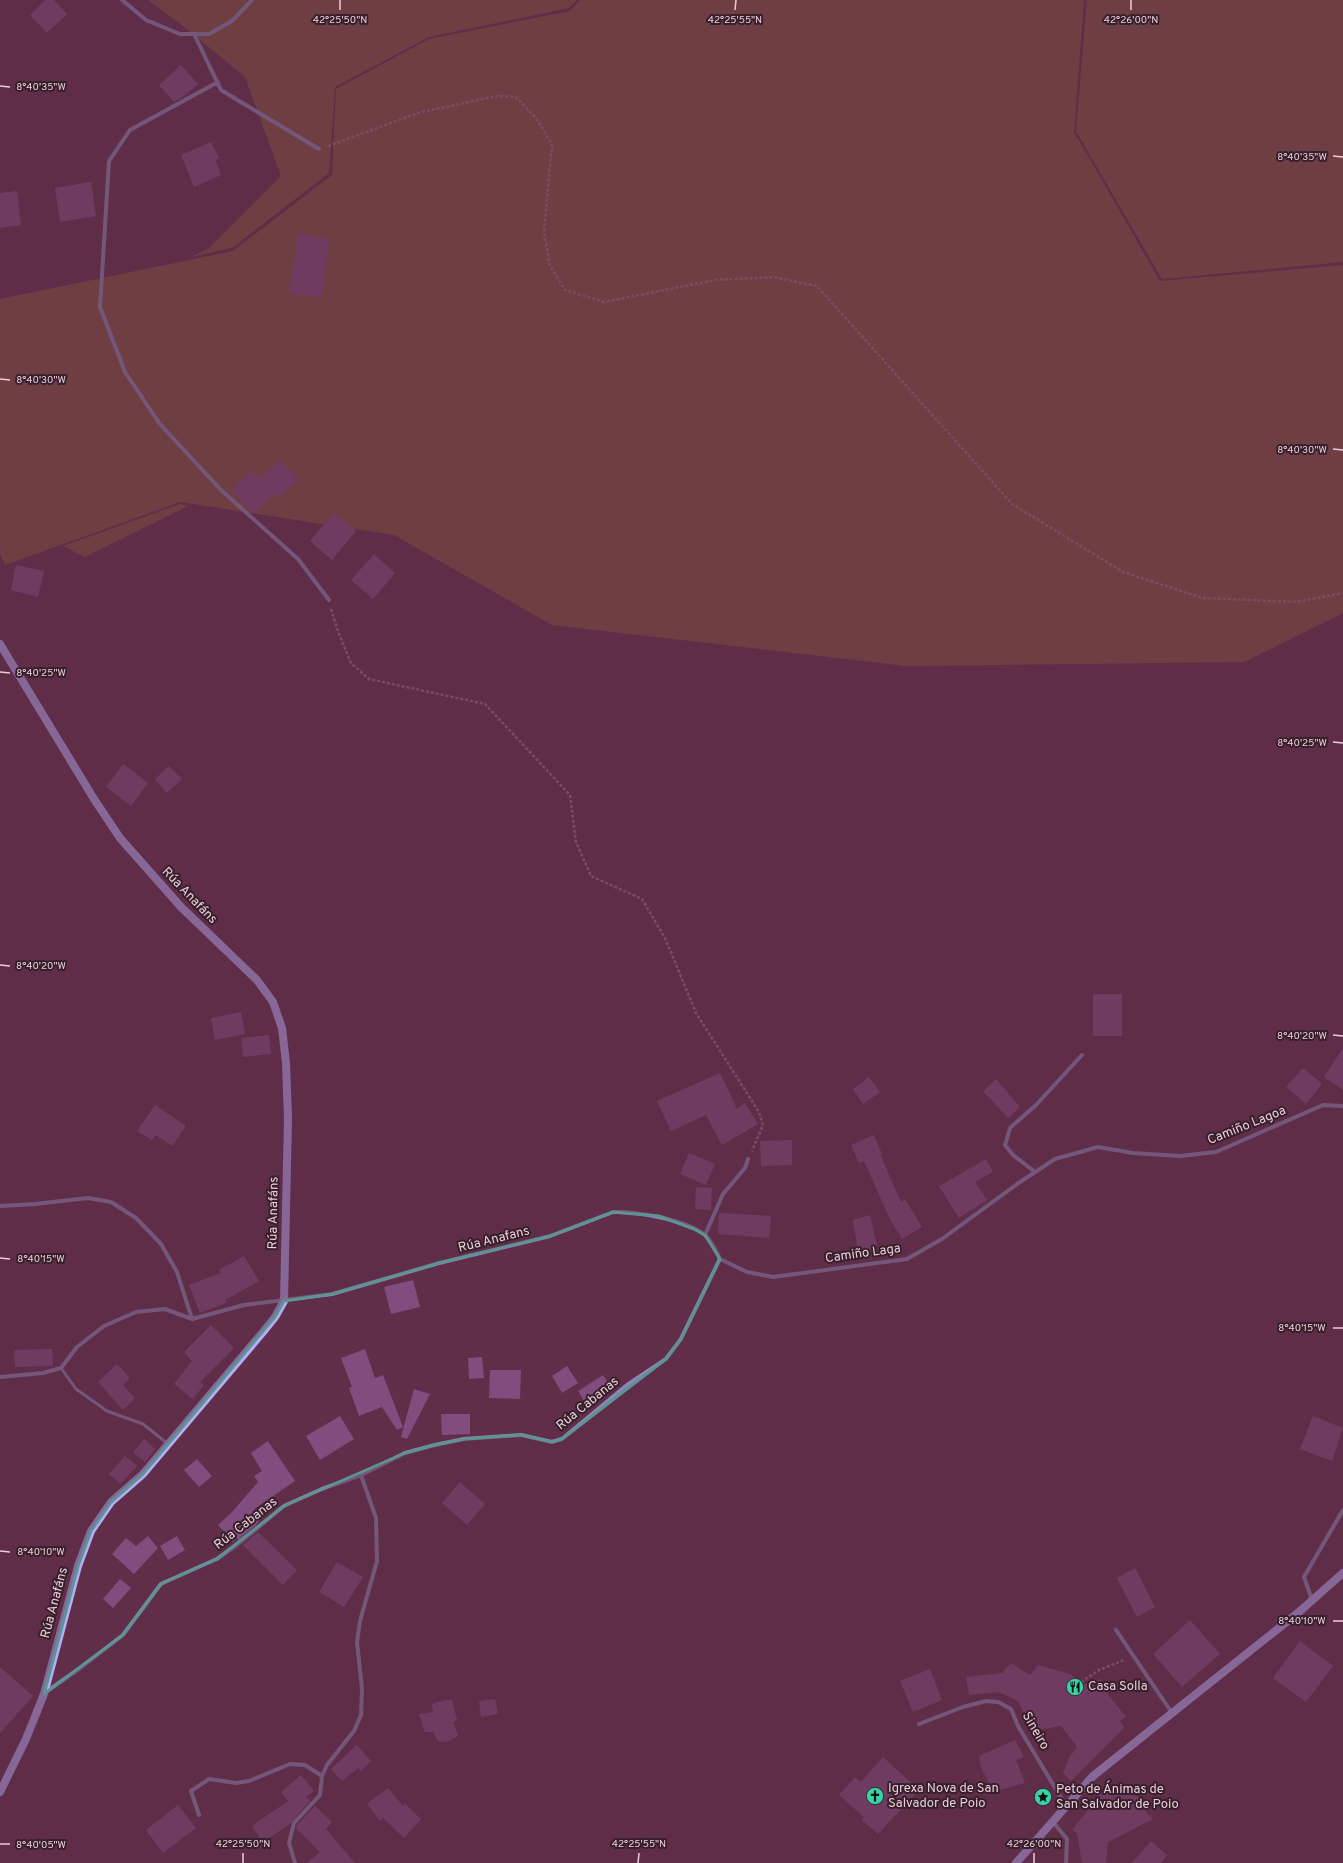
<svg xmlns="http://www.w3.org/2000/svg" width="1343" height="1863" viewBox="0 0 1343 1863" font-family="Overpass,sans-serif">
<rect width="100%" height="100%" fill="#602e48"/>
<path fill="#7f523a" d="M148 0H577L569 8 429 37 335 87 329 173 232 248 191 257 208 249 281 176 245 77 182 25Z
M580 0H1084L1074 132 1160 281 1343 265V613L1244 662 906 666 552 625 394 535 180 502 5 565 0 554V299L233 251 332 175 336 89 429 39 570 11Z
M1087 0H1343V262L1162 279 1076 131Z
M180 504 188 506 85 557 63 546Z"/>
<path fill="#814d7e" d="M45 0H54L67 14 47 33 30 15Z
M181 65 198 84 184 96 174 102 159 85Z
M211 142 219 158 215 160 221 175 194 187 181 155Z
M91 182 96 216 60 222 55 188Z
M17 191 21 225 0 228V193Z
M298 234 330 239 321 298 289 293Z
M280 460 298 480 277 498 275 494 254 514 231 490 252 470 259 478Z
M334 512 356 531 332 560 310 541Z
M374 554 395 573 373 599 351 580Z
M16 565 44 571 38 597 11 590Z
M123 764 148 783 131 806 106 787Z
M169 766 182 779 167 793 155 779Z
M1093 994H1122V1036H1093Z
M241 1012 245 1034 215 1040 211 1018Z
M269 1035 271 1054 243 1057 241 1038Z
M1343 1048V1090L1324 1077Z
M1303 1068 1322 1084 1306 1104 1286 1087Z
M720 1073 737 1109 745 1103 758 1124 722 1145 706 1115 671 1131 657 1101Z
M869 1077 880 1092 863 1104 853 1089Z
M996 1079 1020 1107 1008 1118 983 1091Z
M155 1105 186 1126 172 1146 156 1135 152 1140 137 1131Z
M874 1135 882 1154H880L901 1202 905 1199 922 1227 902 1239 889 1217 864 1161 859 1163 851 1145Z
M792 1140V1165L761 1166 760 1141Z
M689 1153 715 1164 706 1185 680 1174Z
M986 1159 993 1172 975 1182 987 1200 959 1218 939 1186Z
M696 1187 712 1188 711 1210 695 1209Z
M719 1213 771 1216 769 1238 718 1234Z
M870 1215 877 1246 865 1250 857 1246 853 1220Z
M244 1256 259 1281 225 1300 226 1303 200 1313 189 1285 221 1273 219 1270Z
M413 1280 420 1307 391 1314 384 1287Z
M211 1325 234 1348 200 1382 204 1385 193 1399 174 1384 192 1361 184 1352Z
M52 1349 53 1366 15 1367 14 1350Z
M365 1349 375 1378 383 1375 403 1427 397 1430 382 1407 359 1416 349 1388 352 1387 341 1358Z
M482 1357 484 1378 469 1379 468 1358Z
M117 1364 130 1378 123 1385 135 1398 123 1410 98 1382Z
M567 1366 578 1383 562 1393 552 1376Z
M490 1370H521L520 1399 489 1398Z
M603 1375 613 1390 587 1406 578 1391Z
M414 1389 430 1394 407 1439 401 1437Z
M441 1414H470V1434L442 1435Z
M340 1416 354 1439 320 1460 306 1436Z
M1313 1416 1343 1428 1332 1461 1300 1449Z
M144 1439 155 1449 145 1462 133 1452Z
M268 1441 295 1481 254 1509 263 1516 255 1526 238 1540 236 1538 233 1542 218 1525 232 1512 258 1482 254 1476 262 1471 251 1453Z
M125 1456 137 1466 120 1484 109 1474Z
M197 1459 212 1476 199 1487 184 1470Z
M460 1482 485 1504 467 1525 442 1503Z
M258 1532 297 1570 283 1585 243 1545Z
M148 1536 158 1548 134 1574 112 1554 126 1538 136 1546Z
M177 1536 185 1550 168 1560 160 1546Z
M337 1562 363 1577 344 1607 319 1592Z
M1135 1568 1155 1607 1137 1617 1117 1578Z
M120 1579 131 1588 113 1608 103 1599Z
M1190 1620 1220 1654 1182 1687 1153 1654Z
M1300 1641 1333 1666 1306 1702 1273 1678Z
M1011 1663 1030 1675 1038 1665 1070 1674 1083 1685 1101 1679 1107 1693 1126 1717 1120 1721 1124 1728 1071 1781 1063 1773 1069 1758 1077 1747 1061 1726 1032 1731 1018 1701 999 1692 969 1695 966 1677 1002 1673Z
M0 1667 33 1696 0 1733Z
M930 1669 942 1700 913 1712 900 1681Z
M495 1699 498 1714 481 1717 479 1701Z
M445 1700H452L457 1720 453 1722 458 1736 447 1742 438 1741 433 1732H425L419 1714 433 1712 432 1704Z
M1015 1740 1024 1757 1016 1760 1025 1783 993 1792 981 1767 979 1756Z
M357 1745 371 1761 361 1771 358 1768 342 1781 331 1769Z
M883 1757 919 1790 878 1834 862 1820 864 1817 839 1795 855 1777 861 1782Z
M301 1775 314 1791 306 1797 310 1801 290 1824 263 1842 252 1826 288 1801 281 1792Z
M1107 1785H1115L1149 1803 1145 1811 1153 1819 1108 1842 1106 1863H1082L1077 1833 1072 1830Z
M388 1788 403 1806 405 1804 421 1819 404 1838 383 1818 380 1821 367 1804Z
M178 1805 196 1828 163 1853 146 1830Z
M315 1806 332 1822 326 1829 355 1863H307L320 1852 296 1828 297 1825Z
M1151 1841 1167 1855 1161 1863H1132Z"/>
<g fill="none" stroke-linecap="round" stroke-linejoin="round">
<path stroke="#9a7085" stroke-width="2.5" stroke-dasharray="3 2" stroke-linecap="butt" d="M328 146 421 112 498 96 516 97 536 118 552 144 544 232 550 266 565 290 604 302 715 280 773 277 817 286 1012 504 1123 572 1202 598 1297 602 1343 593
M331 609 339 634 351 663 369 679 485 704 570 795 576 842 591 876 642 899 665 938 696 1013 759 1112 763 1125 752 1151
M1081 1682 1099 1670 1124 1660"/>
<path stroke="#8c87b7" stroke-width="3" d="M61 1368 76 1389 107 1411 143 1424 168 1444"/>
<path stroke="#8c87b7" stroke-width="4" d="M122 0 146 20 180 34H209L232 21 252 0
M194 34 221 90 319 149
M218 82 130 130 109 161 100 307 125 372 159 423 221 490 298 559 329 600
M1035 1172 1013 1155 1005 1145 1010 1128 1036 1105 1082 1055
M0 1206 35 1204 88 1198 111 1202 136 1218 161 1244 177 1272 192 1319
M705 1235 723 1194 745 1168 748 1159
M720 1259 747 1272 773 1277 907 1259 942 1239 1017 1184 1055 1159 1098 1147 1133 1153 1180 1156 1216 1152 1323 1105 1343 1106
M0 1377 43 1373 61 1368 77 1347 104 1326 136 1312 165 1309 192 1319 244 1305 332 1294 439 1263 550 1236 613 1212C636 1211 687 1220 705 1235 712 1241 716 1251 720 1259
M1312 1600 1304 1577 1343 1510
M1116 1630 1172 1713
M46 1692 79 1669 123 1635 161 1584 217 1559 237 1545 284 1506 322 1489 361 1475 405 1453 435 1445 464 1439 521 1435 552 1442 562 1439 627 1385 666 1359 681 1339 720 1259
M919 1724 963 1707 986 1701 998 1702 1011 1709 1018 1726 1066 1806
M199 1815 191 1791 209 1779 236 1783 249 1781 290 1764 305 1765 322 1776
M1053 1822 1067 1839 1066 1863
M295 1863 289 1843 294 1823 320 1795 322 1776 327 1765 354 1731 361 1715 362 1689 357 1642 360 1621 377 1561 376 1518 361 1475"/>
<path stroke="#b6adf9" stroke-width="8" d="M0 644 94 799 120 838 181 907 257 980 273 1002 282 1028 286 1063 288 1118 284 1301 275 1317 263 1332 143 1474 111 1502 91 1531 78 1566 44 1694 26 1739 0 1792
M1016 1863 1093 1776 1299 1612 1343 1573"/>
</g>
<path d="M0 0H1343V1863H0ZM613 1212 659 1216 694 1229 705 1235 720 1259 681 1339 666 1359 562 1439 552 1442 521 1435 464 1439 435 1445 405 1453 284 1506 217 1559 161 1584 123 1635 44 1694 78 1566 91 1531 111 1502 143 1474 275 1317 284 1301 332 1294 439 1263 550 1236Z" fill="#602e48" fill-opacity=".55" fill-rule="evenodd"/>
<path fill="none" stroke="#5c9494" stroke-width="3" stroke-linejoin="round" d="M613 1212 659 1216 694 1229 705 1235 720 1259 681 1339 666 1359 562 1439 552 1442 521 1435 464 1439 435 1445 405 1453 284 1506 217 1559 161 1584 123 1635 44 1694 78 1566 91 1531 111 1502 143 1474 275 1317 284 1301 332 1294 439 1263 550 1236Z"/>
<path fill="none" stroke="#ebccda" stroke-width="1.5" d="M340 10V0M735 10 736 0M1131 10V0M0 86 10 87M1333 156 1343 157M0 379 10 380M1333 449 1343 450M0 672 10 673M1333 742 1343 743M0 965 10 966M1333 1035 1343 1036M0 1258 10 1259M1333 1328H1343M0 1551 10 1552M1333 1621H1343M0 1844H10M243 1863V1853M638 1863 639 1853M1034 1863V1853"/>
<defs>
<symbol id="restaurant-disc" viewBox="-11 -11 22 22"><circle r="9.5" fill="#35d4a7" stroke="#37202b"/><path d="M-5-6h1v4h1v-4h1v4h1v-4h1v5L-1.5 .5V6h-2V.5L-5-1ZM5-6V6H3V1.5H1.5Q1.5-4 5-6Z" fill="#111"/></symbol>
<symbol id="church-disc" viewBox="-11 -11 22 22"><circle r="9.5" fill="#35d4a7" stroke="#37202b"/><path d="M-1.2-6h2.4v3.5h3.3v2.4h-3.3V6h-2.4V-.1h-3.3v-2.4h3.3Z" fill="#111"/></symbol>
<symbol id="sight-disc" viewBox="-11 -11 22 22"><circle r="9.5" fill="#35d4a7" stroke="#37202b"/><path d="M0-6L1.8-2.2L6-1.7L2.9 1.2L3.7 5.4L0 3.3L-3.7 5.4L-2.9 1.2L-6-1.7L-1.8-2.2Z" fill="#111"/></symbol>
</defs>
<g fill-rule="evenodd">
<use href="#restaurant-disc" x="1065" y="1677" width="20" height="20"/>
<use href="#church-disc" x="865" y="1786" width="20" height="20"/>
<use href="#sight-disc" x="1033" y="1787" width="20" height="20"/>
</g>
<g text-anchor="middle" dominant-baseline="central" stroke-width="4" stroke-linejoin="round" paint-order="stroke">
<g font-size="13" fill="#ebccda" stroke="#37202b">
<text transform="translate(189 896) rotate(46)">Rúa Anafáns</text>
<text transform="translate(1247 1126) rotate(-22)">Camiño Lagoa</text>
<text transform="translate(274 1213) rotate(-89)">Rúa Anafáns</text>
<text transform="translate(494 1240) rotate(-14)">Rúa Anafans</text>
<text transform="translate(863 1254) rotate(-8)">Camiño Laga</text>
<text transform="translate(588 1404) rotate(-39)">Rúa Cabanas</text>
<text transform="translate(246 1524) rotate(-38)">Rúa Cabanas</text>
<text transform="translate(55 1603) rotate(-75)">Rúa Anafáns</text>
<text transform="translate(1035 1731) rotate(60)">Sineiro</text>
</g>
<g font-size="13" fill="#ebccda" stroke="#37202b" text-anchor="start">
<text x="1088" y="1687">Casa Solla</text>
<text x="888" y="1789">Igrexa Nova de San<tspan x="888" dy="15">Salvador de Poio</tspan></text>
<text x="1056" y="1790">Peto de Ánimas de<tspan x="1056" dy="15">San Salvador de Poio</tspan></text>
</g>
</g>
<g font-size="10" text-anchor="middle" fill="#ebccda" stroke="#37202b" stroke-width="4" stroke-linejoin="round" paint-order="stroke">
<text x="340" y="23">42°25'50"N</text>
<text x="735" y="23">42°25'55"N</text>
<text x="1131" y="23">42°26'00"N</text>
<text x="41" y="90">8°40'35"W</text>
<text x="1302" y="160">8°40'35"W</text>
<text x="41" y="383">8°40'30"W</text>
<text x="1302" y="453">8°40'30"W</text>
<text x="41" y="676">8°40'25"W</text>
<text x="1302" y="746">8°40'25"W</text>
<text x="41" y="969">8°40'20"W</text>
<text x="1302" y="1039">8°40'20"W</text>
<text x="41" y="1262">8°40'15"W</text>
<text x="1302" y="1331">8°40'15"W</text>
<text x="41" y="1555">8°40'10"W</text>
<text x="1302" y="1624">8°40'10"W</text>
<text x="243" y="1847">42°25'50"N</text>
<text x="639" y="1847">42°25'55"N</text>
<text x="1034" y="1847">42°26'00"N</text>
<text x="41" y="1848">8°40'05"W</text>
</g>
</svg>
